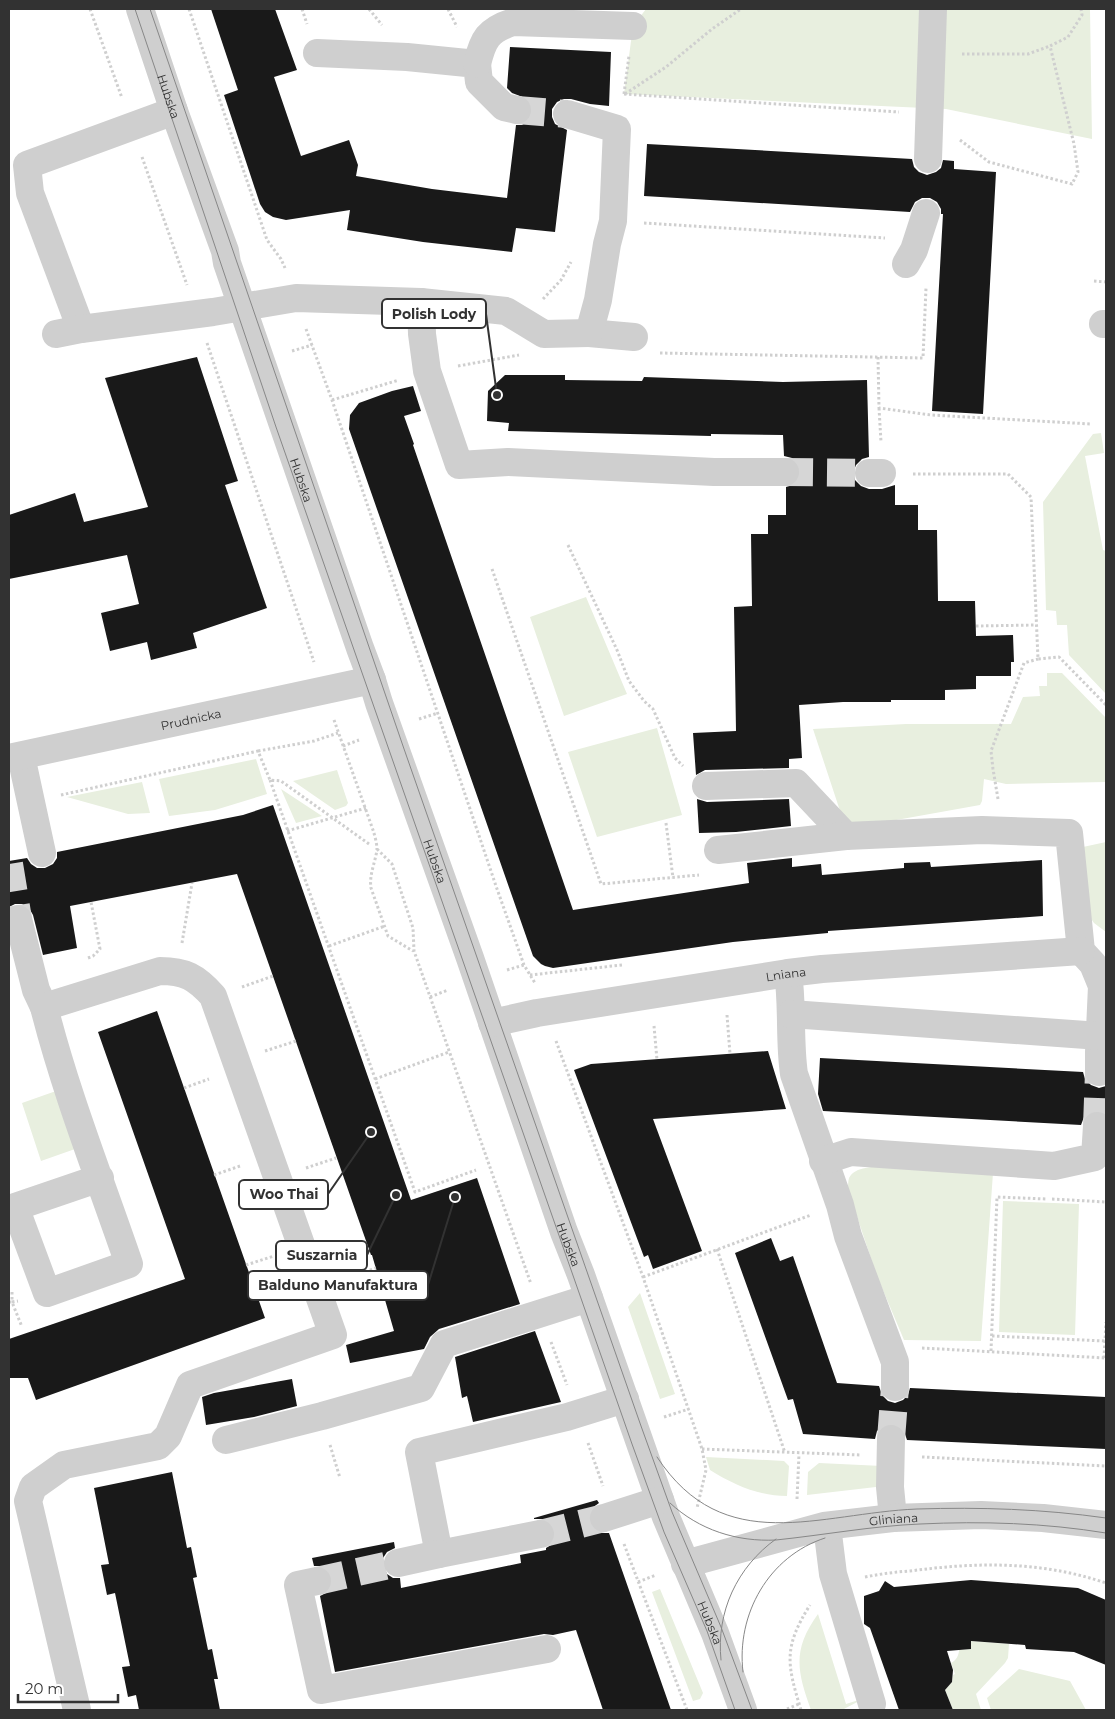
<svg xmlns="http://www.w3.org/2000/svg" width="1115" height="1719" viewBox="0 0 1115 1719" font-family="Montserrat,sans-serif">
<rect width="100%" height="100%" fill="#fff"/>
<path fill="#e8efdf" d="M646 9H1090L1092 139 946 109 624 94 633 26Z
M1101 433 1104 453 1085 456 1103 550 1106 551V694L1069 655 1067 625H1057L1056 611 1046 610 1043 502 1093 434Z
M586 597 627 694 564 716 530 617Z
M1047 673H1062L1106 718V782L1006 784 984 779 982 801 980 805 846 829 813 729 906 724H1011L1023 697 1040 696 1039 686H1047Z
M657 728 682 815 597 837 568 752Z
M256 759 267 794 215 810 169 816 159 779Z
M337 770 348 803 346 806 335 810 293 781Z
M142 782 150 813 128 814 67 797Z
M281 789 322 816 296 823Z
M1106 842V932L1094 923 1089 916 1083 847Z
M56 1091 75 1149 41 1161 22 1103Z
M886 1166 993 1173 981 1341 904 1340 877 1276 848 1190C848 1187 848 1181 849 1178 855 1166 875 1167 886 1166Z
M1003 1201 1079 1204 1075 1335 999 1332Z
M640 1293 675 1394 660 1399 628 1307Z
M706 1457 784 1461 789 1466 787 1496C759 1496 734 1485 710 1470Z
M819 1463 882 1466 878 1485 876 1487 807 1495 808 1472Z
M660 1589 703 1693 700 1699 693 1701 652 1592Z
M818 1614 846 1704 865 1698 842 1710H811C797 1671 792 1650 818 1614Z
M971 1641 1009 1644 1008 1658 1005 1663 976 1694 981 1710H953L945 1690 952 1682 953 1675 955 1674 951 1663C956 1661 959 1655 959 1650L971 1649Z
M1019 1669 1070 1681 1086 1710H991L987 1698Z"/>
<path fill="#191919" d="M211 9H275L297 70 274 77 301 156 349 140 358 165 356 176 432 189 507 198 516 125H522L528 121 532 113V106L528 99 512 93 507 88 510 47 611 52 609 106 590 104 571 99H564L557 102 552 109V117L555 124 567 130 555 232 516 228 512 252 423 242 347 230 350 210 286 220 273 217 265 212 260 204 224 95 238 90Z
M647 144 912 159 914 167 919 172 927 175 936 172 941 168 943 160 954 161V169L996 172 983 414 932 411 943 214H941V209L937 202 930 198H922L915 202 910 212 644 196Z
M197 357 238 481 225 485 267 608 193 633 197 648 151 660 147 642 110 651 101 613 139 604 127 555 9 579V515L75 493 84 522 148 507 105 378Z
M505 375H565V380L642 381 644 377 783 382 867 380 869 457 862 459 856 465 853 473 855 480 861 486 869 489H882L895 485V505H918V530H937L938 601H975L976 636 1013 635 1014 662H1011V676H976V689L945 690V700H891V702H843L799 705 802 758 789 759V768L705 770 696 775 693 733 736 731 734 607 752 606 751 534H768V515H786V487L793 485 799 479 801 472 799 465 792 458 784 456 783 435 711 434V436L508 431 509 423 487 421 488 391Z
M413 386 421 411 404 416 414 444 413 445 573 910 749 883 747 863 792 858V867L821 864 822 875 904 868V863L930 862 931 867 1042 860 1043 916 828 931V933L733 942 553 968 545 966 541 964 533 956 349 429 350 415 359 403 392 391Z
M697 799 707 802 789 799 791 826 736 832 699 833Z
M273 805 411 1200 477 1178 520 1304 439 1329 430 1337 424 1349 350 1363 346 1345 394 1331 372 1255H371L237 874 70 906 77 948 43 955 33 915 29 908 22 904H15L9 907V861L27 858 31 864 37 868H45L53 864 57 858V852L243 815Z
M157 1011 265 1318 36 1400 28 1378H9V1339L185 1279 98 1032Z
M768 1051 786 1109 653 1119 702 1251 653 1269 648 1255 644 1257 574 1070 591 1064Z
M820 1058 1083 1072 1085 1079 1091 1085 1099 1088 1106 1086V1114L1098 1110 1091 1112 1084 1117 1081 1125 823 1111 818 1094Z
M771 1238 780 1261 793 1256 837 1383 879 1386 882 1395 888 1401 895 1403 903 1400 908 1395 910 1388 1106 1397V1449L907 1440 904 1431 899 1425 892 1423 883 1426 877 1431 875 1439 803 1434 793 1399 788 1400 735 1253Z
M535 1331 561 1402 473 1422 467 1396 462 1398 455 1357Z
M292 1379 297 1406 254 1417 206 1425 202 1397 214 1393Z
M172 1472 187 1548 191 1547 197 1577 193 1578 208 1650 212 1649 218 1679H214L220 1710H139L136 1695 128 1697 122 1667 130 1666 115 1593 107 1595 101 1565 109 1564 94 1488Z
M597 1500 599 1503 592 1508 589 1514V1523L594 1530 600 1533H609L671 1710H603L576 1630 553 1635 544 1634 335 1672 320 1596 328 1592 332 1586V1578L328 1570 321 1566H314L312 1558 394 1542 395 1548 387 1552 383 1558V1566L387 1574 393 1578H400L401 1588 521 1563 520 1555 546 1550V1548L551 1545 555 1539V1530L551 1523 545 1519H534V1518Z
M971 1580 1078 1588 1106 1600V1665L1074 1652 1026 1649 1025 1645 971 1641V1649L947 1651 953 1670 952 1682 945 1690 953 1710H899L870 1628 864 1624V1596L879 1591 885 1581 894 1587Z"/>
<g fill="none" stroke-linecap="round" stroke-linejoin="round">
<path stroke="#d6d6d6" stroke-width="28" stroke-dasharray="28 14" stroke-linecap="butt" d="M517 110 567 114
M785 472 869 473
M9 864 18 919
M1097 1126 1099 1072
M891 1439 895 1387
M540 1534 604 1518
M317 1581 398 1563"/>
<path stroke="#cfcfcf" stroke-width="3" stroke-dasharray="2.5 2.5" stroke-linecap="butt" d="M90 9 122 98
M189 9 267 240 281 259 285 268
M302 9 307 24
M369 9 382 25
M448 9 457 27
M962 54H1028L1050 46
M624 94 899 112
M624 94 629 56
M625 94 666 67 712 29 741 9
M960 140 989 162 1072 184 1078 172 1074 144 1050 46 1068 37 1082 15 1081 9
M142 157 187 285
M644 223 885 238
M1094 281 1106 282
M543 299 561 280 571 262
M306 329 332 400 496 886 524 965 535 983
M207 343 314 662
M292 351 312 345
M660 353 923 358 926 288
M878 357 879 408 931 415 1091 424
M458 366 519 355
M332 400 399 380
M879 408 881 442
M913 474H1008L1031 497 1038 659 1059 657 1106 705
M568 545 617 650 629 681 644 701 653 709 675 758 683 766
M492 569 601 884 699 875
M976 626 1036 625
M419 719 438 713
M334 720 373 830C375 836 377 844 377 850 375 863 369 875 371 888L388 936 413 951
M343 746 359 740
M258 751 314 741 338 733
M270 780 415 1192 476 1170
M61 795 258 751 270 780 281 781 369 844
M998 799 993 769 991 751 1024 663 1038 659
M666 823 673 878
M287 831 366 808
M377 849 392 864 413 928 414 951 531 1284
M182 943 192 883
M329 946 385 926
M88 958 93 956 100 949 91 902
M507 970 524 965
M530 975 622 965
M242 987 273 976
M430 997 448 990
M727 1015 730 1054
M654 1026 657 1060
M556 1041 643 1277 702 1449 706 1470 697 1508
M265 1051 296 1041
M375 1079 449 1052
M184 1088 209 1079
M306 1168 336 1158
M214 1175 240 1166
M1052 1199 1106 1202
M717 1249 785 1453
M246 1265 274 1256
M643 1277 811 1215
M346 1278 376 1268
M12 1292V1302L18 1301
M9 1302H12L22 1327
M992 1336 1105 1341
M551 1342 567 1385
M922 1348 1106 1358
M991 1351 997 1197 1046 1199
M1104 1358 1106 1322
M664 1417 689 1409
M588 1443 603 1486
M330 1445 340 1478
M702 1449 861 1455
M922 1457 1106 1466
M797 1499 799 1454
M624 1544 687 1710
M865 1577C880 1574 895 1572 910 1571 978 1562 1041 1561 1106 1583
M638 1582 656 1575
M787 1709 799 1704
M801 1710C787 1664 783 1648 810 1605"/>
<g stroke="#cfcfcf" stroke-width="28">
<path id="s1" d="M140 9 174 111 225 251 227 263 360 648 372 680 379 703 470 958 564 1232 581 1275 666 1517 715 1633 743 1710"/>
<path d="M317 53 407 57 477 64 479 82 504 107 517 110"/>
<path d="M477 64C483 39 488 30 513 22L633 26"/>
<path d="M928 159 933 9"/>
<path d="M906 264 914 250 926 213"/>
<path d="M421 302 422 334 427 371 459 465 508 462 714 472H785"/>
<path d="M1103 324H1106"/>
<path d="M81 329 30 193 27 165 174 111"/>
<path d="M589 333 634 337"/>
<path d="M56 334 81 329 213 312 296 298 421 302 506 311 544 334 589 333 598 300 607 244 613 221 617 129 567 114"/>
<path d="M869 473H882"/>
<path d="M21 756 42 853"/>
<path id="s2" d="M9 758 372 680"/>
<path d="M706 786 796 783 846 836"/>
<path d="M718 850 846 836 982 830 1069 833 1081 951 1093 964 1102 986 1099 1052V1072"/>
<path d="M18 919 36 990 44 1007"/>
<path d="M788 973C793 1006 789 1040 794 1074L840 1205 848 1236 895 1362V1387"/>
<path d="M791 1014 1100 1036"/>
<path id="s3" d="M492 1023 537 1013 788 973 822 969 1081 951"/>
<path d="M823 1161 851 1152 1054 1166 1095 1157 1097 1126"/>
<path d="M891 1439 890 1487 893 1518"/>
<path d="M226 1440 322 1416 421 1388 444 1344 589 1298"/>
<path d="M604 1518 660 1500"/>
<path d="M827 1526 833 1574 872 1704"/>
<path d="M540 1534 439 1554 419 1452 567 1417 625 1399"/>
<path d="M398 1563 439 1554"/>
<path id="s4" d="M685 1564 824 1526 893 1518 981 1515 1043 1518 1106 1525"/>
<path d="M317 1581 298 1585 321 1690 547 1649"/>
<path d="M77 1710 28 1501 33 1487 64 1465 158 1446 168 1436 190 1385 333 1335 213 996C196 977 185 971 160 971L44 1007C66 1094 100 1179 129 1264L47 1293 15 1207 100 1178"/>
</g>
<path stroke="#878787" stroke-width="1" d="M135 9 276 427 632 1444 664 1532 707 1631 735 1710
M150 9 403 746 641 1426 672 1512 721 1627 752 1710
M657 1457C724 1559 819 1513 917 1509 980 1507 1043 1509 1106 1518
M670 1503C699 1530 737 1542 776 1540 824 1535 872 1526 920 1524 982 1521 1045 1523 1106 1533
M721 1660C716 1612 737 1567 776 1539
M743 1672C736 1614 769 1556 825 1538"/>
</g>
<g text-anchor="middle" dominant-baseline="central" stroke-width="5" stroke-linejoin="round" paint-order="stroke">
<g font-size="12" fill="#323232" stroke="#fff">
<text stroke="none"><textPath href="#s1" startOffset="92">Hubska</textPath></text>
<text stroke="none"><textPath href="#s1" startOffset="498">Hubska</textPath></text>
<text stroke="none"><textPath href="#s2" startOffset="186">Prudnicka</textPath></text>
<text stroke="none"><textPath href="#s1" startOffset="902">Hubska</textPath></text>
<text stroke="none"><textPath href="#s3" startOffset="298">Lniana</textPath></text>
<text stroke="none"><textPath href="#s1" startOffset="1308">Hubska</textPath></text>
<text stroke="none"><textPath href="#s4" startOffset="214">Gliniana</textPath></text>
<text stroke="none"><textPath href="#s1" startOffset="1712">Hubska</textPath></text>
</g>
</g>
<path fill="none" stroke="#323232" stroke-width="2" d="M497 395L486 314M371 1132L328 1194M396 1195L367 1255M455 1197L428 1285"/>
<g fill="#323232" stroke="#fff" stroke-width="2">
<circle cx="497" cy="395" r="5"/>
<circle cx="371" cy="1132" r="5"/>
<circle cx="396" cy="1195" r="5"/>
<circle cx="455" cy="1197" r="5"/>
</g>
<g fill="#fff" stroke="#323232" stroke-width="2">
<rect x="382" y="299" width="104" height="29" rx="5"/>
<rect x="239" y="1180" width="89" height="29" rx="5"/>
<rect x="276" y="1241" width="91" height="29" rx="5"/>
<rect x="248" y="1271" width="180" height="29" rx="5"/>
</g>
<g font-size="14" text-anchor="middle" font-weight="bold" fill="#323232">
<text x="434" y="319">Polish Lody</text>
<text x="284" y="1199">Woo Thai</text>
<text x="322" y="1260">Suszarnia</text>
<text x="338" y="1290">Balduno Manufaktura</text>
</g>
<rect width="1115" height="1719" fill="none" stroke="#323232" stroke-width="20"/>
<path d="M18 1694v8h100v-8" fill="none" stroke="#323232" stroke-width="2.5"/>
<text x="25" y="1694" font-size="15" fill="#323232" stroke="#ffffff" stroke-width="4" paint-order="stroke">20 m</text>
</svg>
